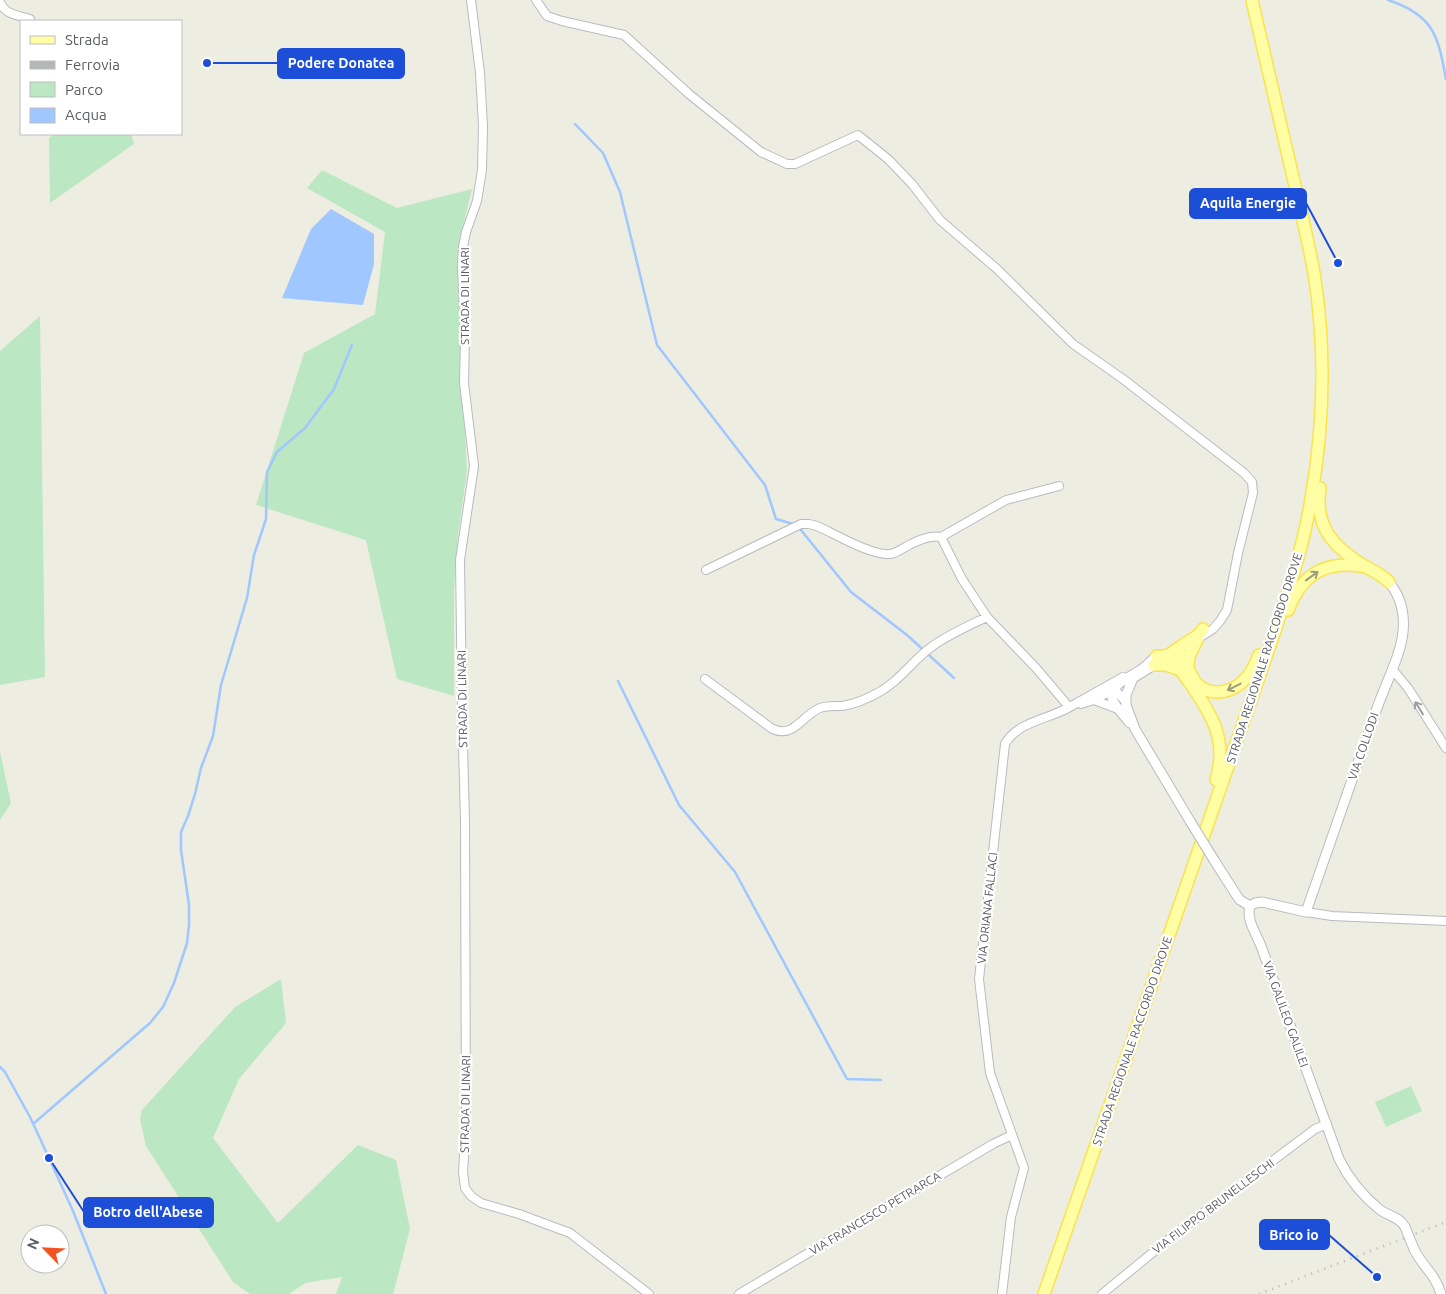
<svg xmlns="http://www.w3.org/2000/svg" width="1446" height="1294" viewBox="0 0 1446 1294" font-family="Ubuntu,sans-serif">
<rect width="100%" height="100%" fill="#eeede1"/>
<path fill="#bce7c3" d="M55 134H131L134 144 50 203 49 138Z
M322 170 397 208 472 189 460 238 459 282 461 351 467 471 458 535 454 591V696L397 679 366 540 256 505 304 353 375 314 385 232 307 188Z
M40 316 45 677 0 685V351Z
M0 752 11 803 0 820Z
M281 979 286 1023 239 1079 213 1138 278 1223 358 1145 396 1160 410 1229 393 1294H336L342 1277 305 1283 289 1294H250L233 1282 146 1146 140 1119 142 1110 235 1007Z
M1411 1086 1422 1111 1386 1127 1375 1102Z"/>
<path fill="#a0c7ff" d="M331 209 374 234V264L363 305 282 298 311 229Z"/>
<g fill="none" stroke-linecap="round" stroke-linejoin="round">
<path stroke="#a0c7ff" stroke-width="2.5" d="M1388 0C1434 15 1438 36 1446 79
M575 124 603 153 620 192 657 345 765 485 776 519 793 524
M801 530 851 592 907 635 954 678
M618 681 679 805 735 872 847 1079 881 1080
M0 1067 5 1072 30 1117 49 1158 73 1211 106 1294
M33 1124 150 1023 163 1007 174 983 187 943 189 925V905L181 850V832L188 816 195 794 201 768 213 736 221 685 247 598 254 555 266 519 267 472 277 452 305 428 334 389 352 345"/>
<defs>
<path id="minor" d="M471 0 480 73 483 126 482 170 477 201 466 232 463 247 462 265 465 338 464 383 474 466 460 560 462 707 465 821 466 1126 463 1172 465 1188 471 1196 481 1203 519 1214 570 1233 649 1294
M536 0 547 16 562 21 624 35 689 94 761 152 787 164H795L858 135 888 159 912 184 940 220 997 269 1073 344 1123 379 1244 473 1252 482 1253 493 1238 553 1227 610 1220 621 1213 629 1199 638
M0 2C5 15 18 15 30 19V21
M941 537 1006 500 1059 486
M706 570 801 524H809L817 526C835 534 872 556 890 554 898 553 904 547 911 544 919 540 931 535 941 537L962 579 987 617
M1392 669 1408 688 1446 748
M705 679 771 728C793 740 801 716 820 708 827 705 835 706 842 706 857 704 869 698 881 691 902 679 912 661 930 648 947 635 968 626 987 617L1036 668 1069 707
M1108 690 1116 691 1126 702
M1094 700 1118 709
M1081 704 1094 700 1116 688
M1306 912 1332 916 1446 921
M739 1294 993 1144 1012 1135
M1002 1294 1011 1217 1024 1168 990 1073 979 979 1005 744C1017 722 1048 719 1068 708 1086 698 1105 687 1123 677
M1102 1294 1179 1231 1315 1129 1327 1124"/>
<path id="tertiary" d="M1154 665 1133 678 1126 695V705L1135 729 1190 821
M1130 723C1103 692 1105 691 1139 671 1146 667 1150 661 1157 656
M1214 860 1237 896 1240 900 1250 906
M1250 906 1255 903 1262 902 1306 912C1330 845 1353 778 1376 711 1384 687 1401 655 1403 632 1405 613 1401 597 1389 582
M1250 906C1246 920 1256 933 1261 946L1339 1159C1348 1177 1363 1196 1379 1209 1388 1216 1400 1217 1405 1227
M1414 1249C1422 1266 1436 1275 1441 1294"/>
<path id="primary" d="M1320 488C1314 527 1334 548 1366 567 1374 571 1382 575 1389 582
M1288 610C1303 571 1328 560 1367 567
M1176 652 1180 654C1186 662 1192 680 1198 685 1203 690 1210 692 1217 692 1239 692 1252 674 1259 655
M1176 652C1174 665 1183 673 1190 683 1212 715 1228 740 1216 780
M1157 656C1169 658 1174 650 1183 645 1190 640 1199 637 1203 629
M1154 665H1166L1181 670
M1188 666 1189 656 1197 640
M1044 1294 1264 663C1282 609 1302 556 1311 499 1324 425 1326 348 1314 273 1308 240 1300 207 1292 173 1279 116 1265 58 1252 0"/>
</defs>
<use href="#minor" stroke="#b9bbc1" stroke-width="10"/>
<use href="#tertiary" stroke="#b9bbc1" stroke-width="11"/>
<use href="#primary" stroke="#f9e34f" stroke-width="14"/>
<use href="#minor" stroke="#fff" stroke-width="8"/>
<use href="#tertiary" stroke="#fff" stroke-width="9"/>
<use href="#primary" stroke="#fffea5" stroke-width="11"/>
<path stroke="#b5b6b6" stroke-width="2.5" stroke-dasharray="1 6" stroke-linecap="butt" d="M1259 1294 1446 1222"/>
<defs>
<path id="tertiary-bridge" d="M1190 821 1214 860
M1405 1227 1414 1249"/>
</defs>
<use href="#tertiary-bridge" stroke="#b9bbc1" stroke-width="11" stroke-linecap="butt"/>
<use href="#tertiary-bridge" stroke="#fff" stroke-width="9"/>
</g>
<defs><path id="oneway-shaft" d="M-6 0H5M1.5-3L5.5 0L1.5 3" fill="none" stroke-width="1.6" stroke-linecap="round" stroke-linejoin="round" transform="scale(1.25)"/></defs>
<g stroke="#9c9d7d">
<use href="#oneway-shaft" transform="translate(1312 576) rotate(-36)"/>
<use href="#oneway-shaft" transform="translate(1234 687) rotate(153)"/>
</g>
<use stroke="#9c9ea1" href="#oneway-shaft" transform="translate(1419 708) rotate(-122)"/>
<g text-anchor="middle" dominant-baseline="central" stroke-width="4.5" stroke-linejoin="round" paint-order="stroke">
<g font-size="12" fill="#5a5d63" stroke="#fff">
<text transform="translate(464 296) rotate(-90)">STRADA DI LINARI</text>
<text transform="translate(1264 658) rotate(-72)">STRADA REGIONALE RACCORDO DROVE</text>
<text transform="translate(462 699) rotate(-91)">STRADA DI LINARI</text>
<text transform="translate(1363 746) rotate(-71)">VIA COLLODI</text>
<text transform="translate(987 908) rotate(-84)">VIA ORIANA FALLACI</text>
<text transform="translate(1286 1014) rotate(70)">VIA GALILEO GALILEI</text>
<text transform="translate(1132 1041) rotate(-71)">STRADA REGIONALE RACCORDO DROVE</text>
<text transform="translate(465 1104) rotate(-89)">STRADA DI LINARI</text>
<text transform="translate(1213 1206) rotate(-37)">VIA FILIPPO BRUNELLESCHI</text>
<text transform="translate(875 1213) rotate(-31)">VIA FRANCESCO PETRARCA</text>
</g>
</g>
<path fill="none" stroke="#1d4ed8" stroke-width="2" d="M207 63L278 63M1338 263L1306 203M49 1158L84 1212M1377 1277L1329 1235"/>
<g fill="#1d4ed8" stroke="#fff" stroke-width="2">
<circle cx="207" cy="63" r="5"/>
<circle cx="1338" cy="263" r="5"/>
<circle cx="49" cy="1158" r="5"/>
<circle cx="1377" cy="1277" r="5"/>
</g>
<g fill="#1d4ed8" stroke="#1d4ed8" stroke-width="2">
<rect x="278" y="49" width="126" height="29" rx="5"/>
<rect x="1190" y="189" width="116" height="29" rx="5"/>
<rect x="84" y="1198" width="129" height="29" rx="5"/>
<rect x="1260" y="1220" width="69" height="29" rx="5"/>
</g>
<g font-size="14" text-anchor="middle" font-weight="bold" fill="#fff">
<text x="341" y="68">Podere Donatea</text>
<text x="1248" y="208">Aquila Energie</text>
<text x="148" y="1217">Botro dell'Abese</text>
<text x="1294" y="1240">Brico io</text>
</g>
<rect x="20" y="20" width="162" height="115" fill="#ffffff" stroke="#bdbec1"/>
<rect x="30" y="36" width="25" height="8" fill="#fffea5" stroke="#bdbec1"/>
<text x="65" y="45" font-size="15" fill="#5a5d63">Strada</text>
<rect x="30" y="61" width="25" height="8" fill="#b5b6b6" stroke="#bdbec1"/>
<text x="65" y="70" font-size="15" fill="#5a5d63">Ferrovia</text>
<rect x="30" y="82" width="25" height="15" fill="#bce7c3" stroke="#bdbec1"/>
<text x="65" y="95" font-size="15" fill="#5a5d63">Parco</text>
<rect x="30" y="108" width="25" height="15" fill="#a0c7ff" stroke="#bdbec1"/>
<text x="65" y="120" font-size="15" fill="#5a5d63">Acqua</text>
<g transform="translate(45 1249) rotate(294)"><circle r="24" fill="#ffffff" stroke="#bdbec1"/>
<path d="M0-4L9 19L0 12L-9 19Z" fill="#f35223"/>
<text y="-8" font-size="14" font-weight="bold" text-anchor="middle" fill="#5a5d63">N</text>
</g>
</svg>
